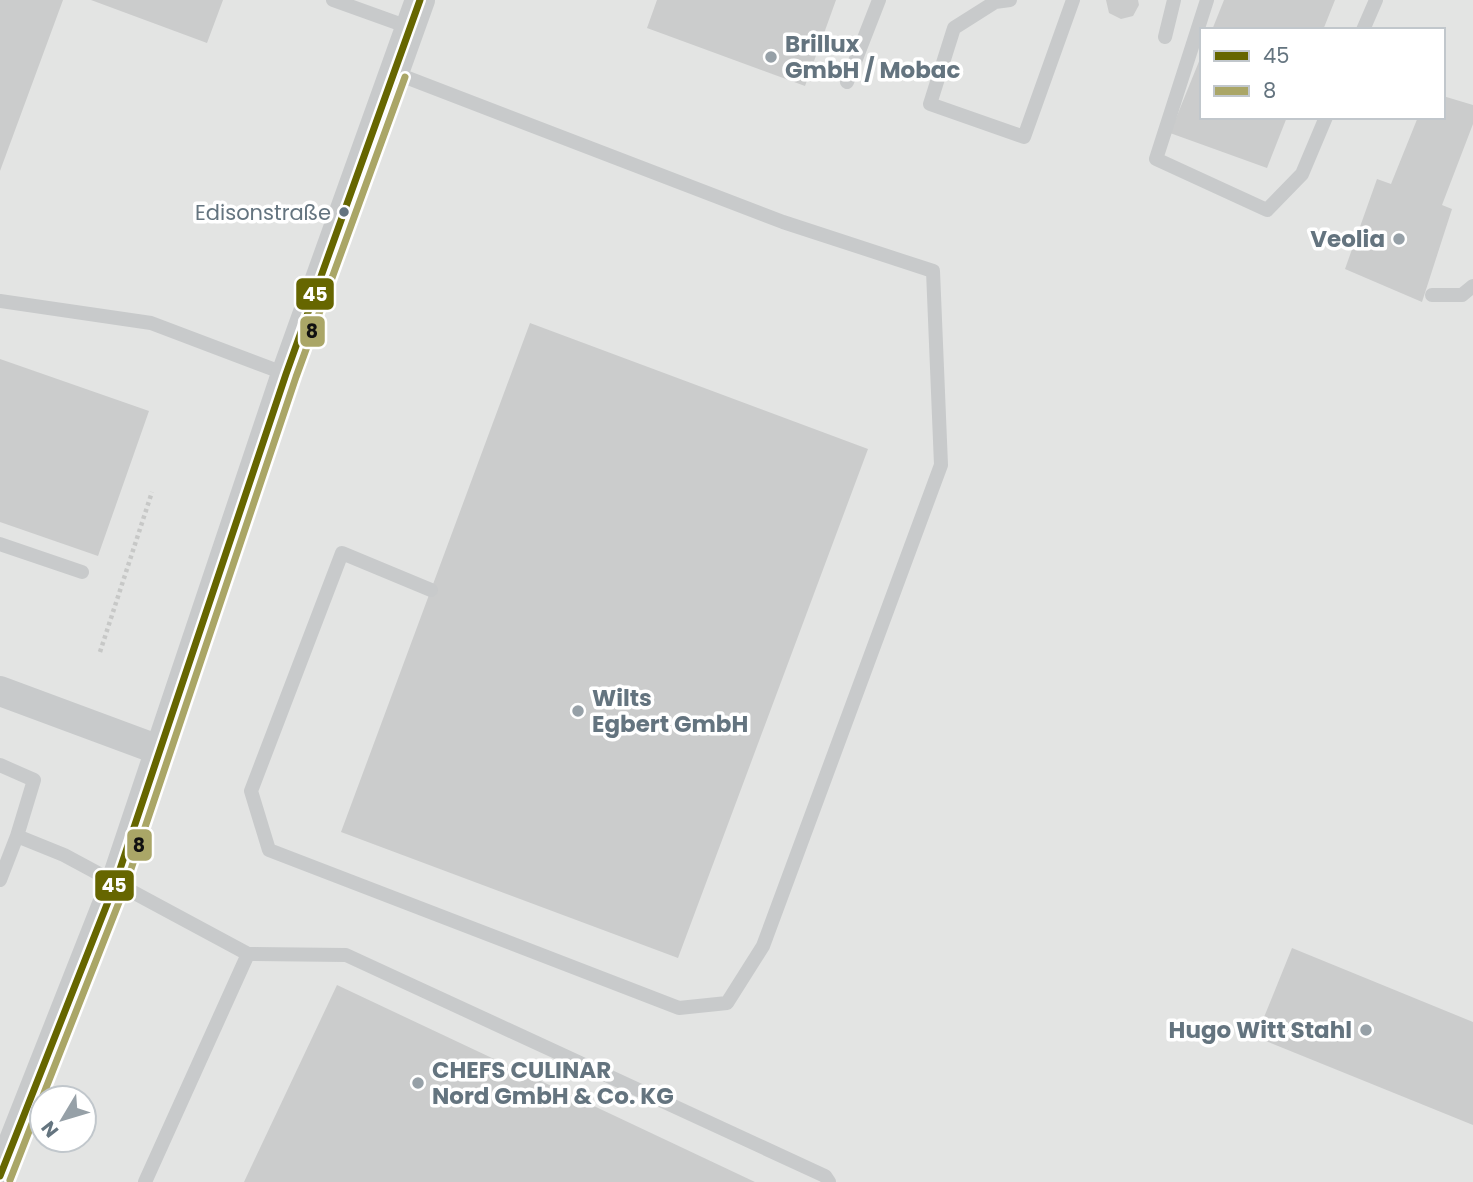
<svg xmlns="http://www.w3.org/2000/svg" width="1473" height="1182" viewBox="0 0 1473 1182" font-family="Poppins,sans-serif">
<rect width="100%" height="100%" fill="#f3f3f1"/>
<path fill="#e3e4e3" fill-rule="evenodd" d="M0 0H1473V1182H0ZM1202 30H1443V117H1202ZM42 1098H84V1140H42Z"/>
<path fill="#cbcccc" d="M0 0H63L0 171Z
M91 0H223L207 43Z
M657 0H836L805 86 647 28Z
M1106 0H1138L1139 5 1133 16 1121 19 1109 13Z
M1224 0H1335L1323 30H1212Z
M1202 54V117H1287L1267 168 1170 133Z
M1443 96 1473 105V124L1442 205 1452 209 1422 302 1345 269 1377 179 1391 184 1418 117H1443Z
M530 323 868 449 678 958 341 832Z
M0 359 149 411 98 556 0 522Z
M1292 948 1473 1022V1125L1256 1037Z
M337 985 755 1182H244Z"/>
<g fill="none" stroke-linecap="round" stroke-linejoin="round">
<path stroke="#c7c8c7" stroke-width="4.5" stroke-dasharray="3.5 3.5" stroke-linecap="butt" d="M100 652 152 492"/>
<path stroke="#c8cacb" stroke-width="14" d="M333 0 411 28
M1010 0 995 2 954 28 930 104 1024 137 1073 0
M1207 0 1156 159 1267 210 1302 174 1326 117
M1363 30 1376 0
M1165 37 1174 0
M395 73 783 222 933 271 941 465 763 946 727 1003 679 1008 269 850 251 791 342 553 431 590
M847 82 879 0
M1432 295H1462L1473 286
M0 301 151 323 286 374
M0 544 82 572
M0 765 34 780 17 836
M0 880 17 836 64 855 248 954 346 955 825 1176 829 1182
M145 1182 248 954"/>
<path stroke="#c8cacb" stroke-width="30" d="M0 691 159 750
M0 1176 115 884 286 374 420 0"/>
<defs>
<path id="bus-1" d="M0 1176 115 884 286 374 420 0"/>
<path id="bus-2" d="M42 1098 125 887 296 377 405 77
M10 1180 42 1098"/>
</defs>
<use href="#bus-1" stroke="#fff" stroke-width="12"/>
<use href="#bus-2" stroke="#fff" stroke-width="12"/>
<use href="#bus-1" stroke="#660" stroke-width="7"/>
<use href="#bus-2" stroke="#aaa667" stroke-width="7"/>
</g>
<g fill="#96a0a7" stroke="#fff" stroke-width="2.5">
<circle cx="771" cy="57" r="7"/>
<circle cx="1399" cy="239" r="7"/>
<circle cx="578" cy="711" r="7"/>
<circle cx="1366" cy="1030" r="7"/>
<circle cx="418" cy="1083" r="7"/>
</g>
<circle fill="#64747f" stroke="#fff" stroke-width="2.5" cx="344" cy="212" r="6"/>
<g text-anchor="middle" dominant-baseline="central" stroke-width="7" stroke-linejoin="round" paint-order="stroke">
<g font-size="21" fill="#64747f" stroke="#fff" text-anchor="end">
<text x="331" y="212">Edisonstraße</text>
</g>
<g font-size="23" font-weight="bold" fill="#64747f" stroke="#fff" text-anchor="start">
<text x="785" y="44">Brillux<tspan x="785" dy="26">GmbH / Mobac</tspan></text>
<text x="1385" y="239" text-anchor="end">Veolia</text>
<text x="592" y="698">Wilts<tspan x="592" dy="26">Egbert GmbH</tspan></text>
<text x="1352" y="1030" text-anchor="end">Hugo Witt Stahl</text>
<text x="432" y="1070">CHEFS CULINAR<tspan x="432" dy="26">Nord GmbH &amp; Co. KG</tspan></text>
</g>
</g>
<g stroke="#fff" stroke-width="2.5">
<rect x="295" y="277" width="40" height="34" rx="7" fill="#660"/>
<rect x="299" y="315" width="27" height="33" rx="7" fill="#aaa667"/>
<rect x="126" y="828" width="27" height="34" rx="7" fill="#aaa667"/>
<rect x="94" y="869" width="41" height="33" rx="7" fill="#660"/>
</g>
<g font-size="19" text-anchor="middle" font-weight="bold" fill="#fff">
<text x="315" y="301">45</text>
<text x="114" y="892">45</text>
</g>
<g font-size="19" text-anchor="middle" font-weight="bold" fill="#111">
<text x="312" y="338">8</text>
<text x="139" y="852">8</text>
</g>
<rect x="1200" y="28" width="245" height="91" fill="#ffffff" stroke="#c1c7cc" stroke-width="2"/>
<rect x="1214" y="51" width="35" height="10" fill="#666600" stroke="#c1c7cc" stroke-width="2"/>
<text x="1263" y="63" font-size="21" fill="#64747f">45</text>
<rect x="1214" y="86" width="35" height="10" fill="#aaa667" stroke="#c1c7cc" stroke-width="2"/>
<text x="1263" y="98" font-size="21" fill="#64747f">8</text>
<g transform="translate(63 1119) rotate(232)"><circle r="33" fill="#ffffff" stroke="#c1c7cc" stroke-width="2"/>
<path d="M0-5L12 26L0 18L-12 26Z" fill="#96a0a7"/>
<text y="-10" font-size="19" font-weight="bold" text-anchor="middle" fill="#64747f">N</text>
</g>
</svg>
